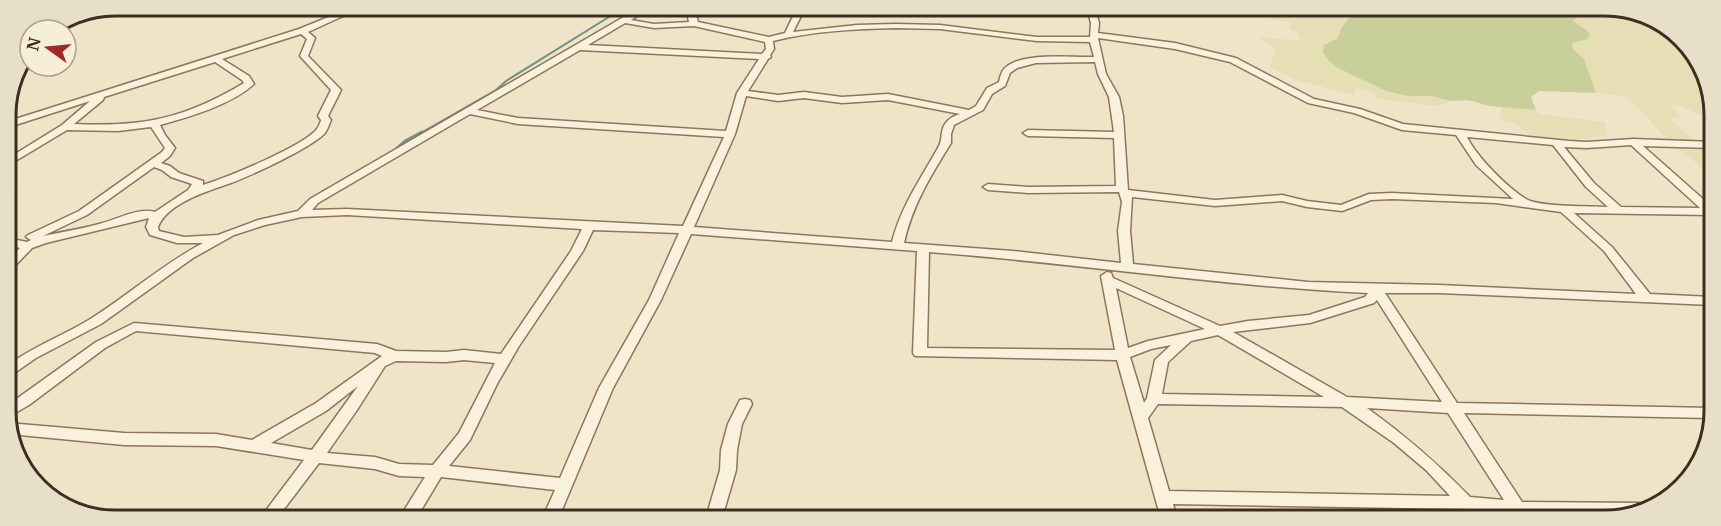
<svg xmlns="http://www.w3.org/2000/svg" width="1721" height="526" viewBox="0 0 1721 526" font-family="Merriweather,serif">
<rect width="100%" height="100%" fill="#f0e4c8"/>
<path fill="#e6deb5" d="M1277 9H1356L1342 27 1337 39 1338 68 1408 96H1431L1450 101 1436 106 1375 98V92L1356 88 1354 95 1296 80 1269 67 1276 50 1258 37 1301 41 1298 32 1290 30V22L1271 19V13H1275Z
M1570 10H1634L1688 43 1713 94 1700 95 1713 103V112L1708 113 1713 117H1703L1680 105 1669 106 1682 117 1670 119 1695 141 1713 146V176L1671 143 1627 97 1596 93 1584 59 1572 49V43L1588 39 1590 33 1572 21 1576 17Z
M1502 107 1536 110 1539 114 1605 122 1607 136 1571 140 1531 136 1514 123 1499 120Z"/>
<path fill="#c9cf9b" d="M1356 9 1570 10 1577 17 1573 21 1590 33 1588 39 1572 43 1573 49 1584 59 1596 93 1539 91 1531 97 1536 110 1489 106 1468 100 1450 101 1431 96H1408L1386 91 1338 68 1329 61 1323 53 1324 45 1337 39 1342 27Z"/>
<g fill="none" stroke-linecap="round" stroke-linejoin="round">
<path stroke="#6f938a" stroke-width="2" d="M419 134 496 90 506 81 625 7"/>
<path stroke="#6f938a" stroke-width="3" d="M394 151 405 141 422 132"/>
<defs>
<path id="minor" d="M353 7H363L308 32 315 38 308 56 341 90 328 116 331 120C329 124 328 129 325 133 311 148 252 175 231 183 208 191 167 203 158 227L159 231 184 237 218 235 258 220 298 211 310 199 641 7H651L631 20 654 24 689 22 686 7H694L698 22 769 37 785 33 797 8H805L793 32 857 25 896 24 940 25 1037 37H1090L1091 23 1087 8H1095L1099 23 1098 33 1175 43 1236 58 1314 99 1360 109 1403 124 1569 141 1587 142 1633 139 1713 142V148L1643 146 1712 207V215L1574 213 1612 247 1650 294 1712 297V305L1439 293H1385L1457 403 1711 408V418L1464 413 1522 502 1640 503 1647 507 1624 515H1530L1533 520H1516L1512 514 1466 509 1173 504 1177 519H1161L1117 360 915 356 913 353 917 251 691 234 661 300 613 388 559 517H543L555 490 441 477 417 517H400L425 477 399 476 375 469 319 463 278 517H261L304 460 216 446 124 445 9 434 8 423 124 433 216 434 252 440 316 403 382 356 375 353 136 331 105 348 29 405 8 417V405L96 342 134 323 377 344 396 351 446 352 464 350 501 354 571 251 582 229 347 215 302 217 265 225 234 235 193 258 101 324 36 358 13 374 8 376V365C34 346 65 335 92 318 130 294 163 264 203 243H177L150 235 146 227 149 218 46 243 32 248 11 270 7 271V260L20 248 7 244V238L27 242 31 240 26 237 28 235 79 211 162 152 165 148 151 127 118 131 67 130 7 166V159L62 125 90 101 6 128V122L299 29ZM625 23 654 28 694 26 765 42 766 49 762 54 588 45ZM896 28 940 29 1037 41 1090 42 1094 57C1071 58 1021 51 1004 69 1001 72 1000 78 999 82L987 88 976 106 969 110 888 94 842 97 804 92 778 95 748 91 768 59 771 57 770 55 774 49 773 41C813 31 855 29 896 28ZM301 34 307 39 300 56 331 90 318 116 321 120C321 121 318 128 317 129 304 146 226 178 203 185V181L179 173 170 166 161 163 170 156 175 148 165 135 160 125C189 117 231 105 254 84L249 76 222 59ZM1098 38 1175 49 1230 62 1308 103 1354 113 1402 130 1456 135 1476 165 1513 199 1392 193 1369 194 1341 205 1307 201 1282 195 1215 200 1128 190 1123 116 1119 97 1106 74ZM580 50 759 59 737 93 726 131 518 118 477 110ZM215 62 242 80 244 83C184 119 143 127 74 124L103 100 104 97ZM1095 62 1098 74 1109 97 1114 132 1028 130 1023 133 1028 136 1114 138 1116 186 1028 187 988 184 983 187 988 190 1028 193 1119 192 1122 202 1118 231 1121 263 1013 251 904 243C912 206 931 175 951 143V134L954 125 983 110 992 94 1005 86 1010 73 1017 68 1036 63ZM746 96 778 101 804 98 842 103 888 100 960 114C954 116 949 118 945 124 940 131 943 139 939 146 921 179 902 204 892 242L694 227 735 134ZM470 114 518 124 724 137 683 226 347 209 312 210 318 203ZM1467 137 1553 145 1586 187 1608 207C1590 206 1543 207 1528 200 1509 190 1476 156 1467 137ZM1631 145 1700 208 1621 207 1594 183 1564 147 1587 148ZM154 167 162 170 171 177 192 184 188 190 155 212C139 207 116 220 99 224 81 229 61 232 43 236L87 215ZM1132 197 1215 206 1282 201 1307 207 1342 211 1371 200 1392 199 1496 203 1561 212 1604 251 1636 294 1439 285 1308 282 1133 264 1130 231ZM593 230 679 233 649 300 599 388 560 478 449 466 470 440 497 384 519 346 583 251ZM929 252C1075 263 1221 286 1368 293L1365 297 1309 315 1248 321 1220 326 1113 278 1111 273 1107 272 1101 276 1115 350 927 348ZM1116 288 1205 329 1148 341 1128 348ZM1377 300 1442 402 1347 397 1233 332 1310 323 1374 303ZM1218 335 1324 397 1162 394 1168 362 1191 341ZM1171 345 1155 360 1147 398 1144 403 1130 357 1151 349ZM464 360 495 363 459 433 433 465 399 464 375 457 327 453 357 410 385 366 396 361 446 362ZM358 386 312 450 271 443 326 411ZM1158 404 1342 407 1394 443 1427 471 1450 496 1169 491 1148 418ZM1367 408 1448 413 1504 500 1470 497C1436 462 1407 437 1367 408Z
M745 399 750 400 752 404 742 424 737 450 736 470 722 518H706L720 470 721 450 728 424 740 400Z"/>
</defs>
<use href="#minor" stroke="#8d765c" stroke-width="3"/>
<use href="#minor" fill="#faf1dc" fill-rule="evenodd"/>
</g>
<path d="M0 0H1721V526H0ZM115 16H1605A99 99 0 0 1 1704 115V411A99 99 0 0 1 1605 510H115A99 99 0 0 1 16 411V115A99 99 0 0 1 115 16Z" fill="#e8dfc9" fill-rule="evenodd"/>
<path fill="none" stroke="#3d2e20" stroke-width="3" d="M115 16H1605A99 99 0 0 1 1704 115V411A99 99 0 0 1 1605 510H115A99 99 0 0 1 16 411V115A99 99 0 0 1 115 16Z"/>
<g transform="translate(48 48) rotate(285)"><circle r="28" fill="#f7eed8" stroke="#ada18e" stroke-width="1.5"/>
<path d="M0-4.5L10 22L0 15L-10 22Z" fill="#9e2a2b"/>
<text y="-9" font-size="16" font-weight="bold" text-anchor="middle" fill="#3d2e20">N</text>
</g>
</svg>
